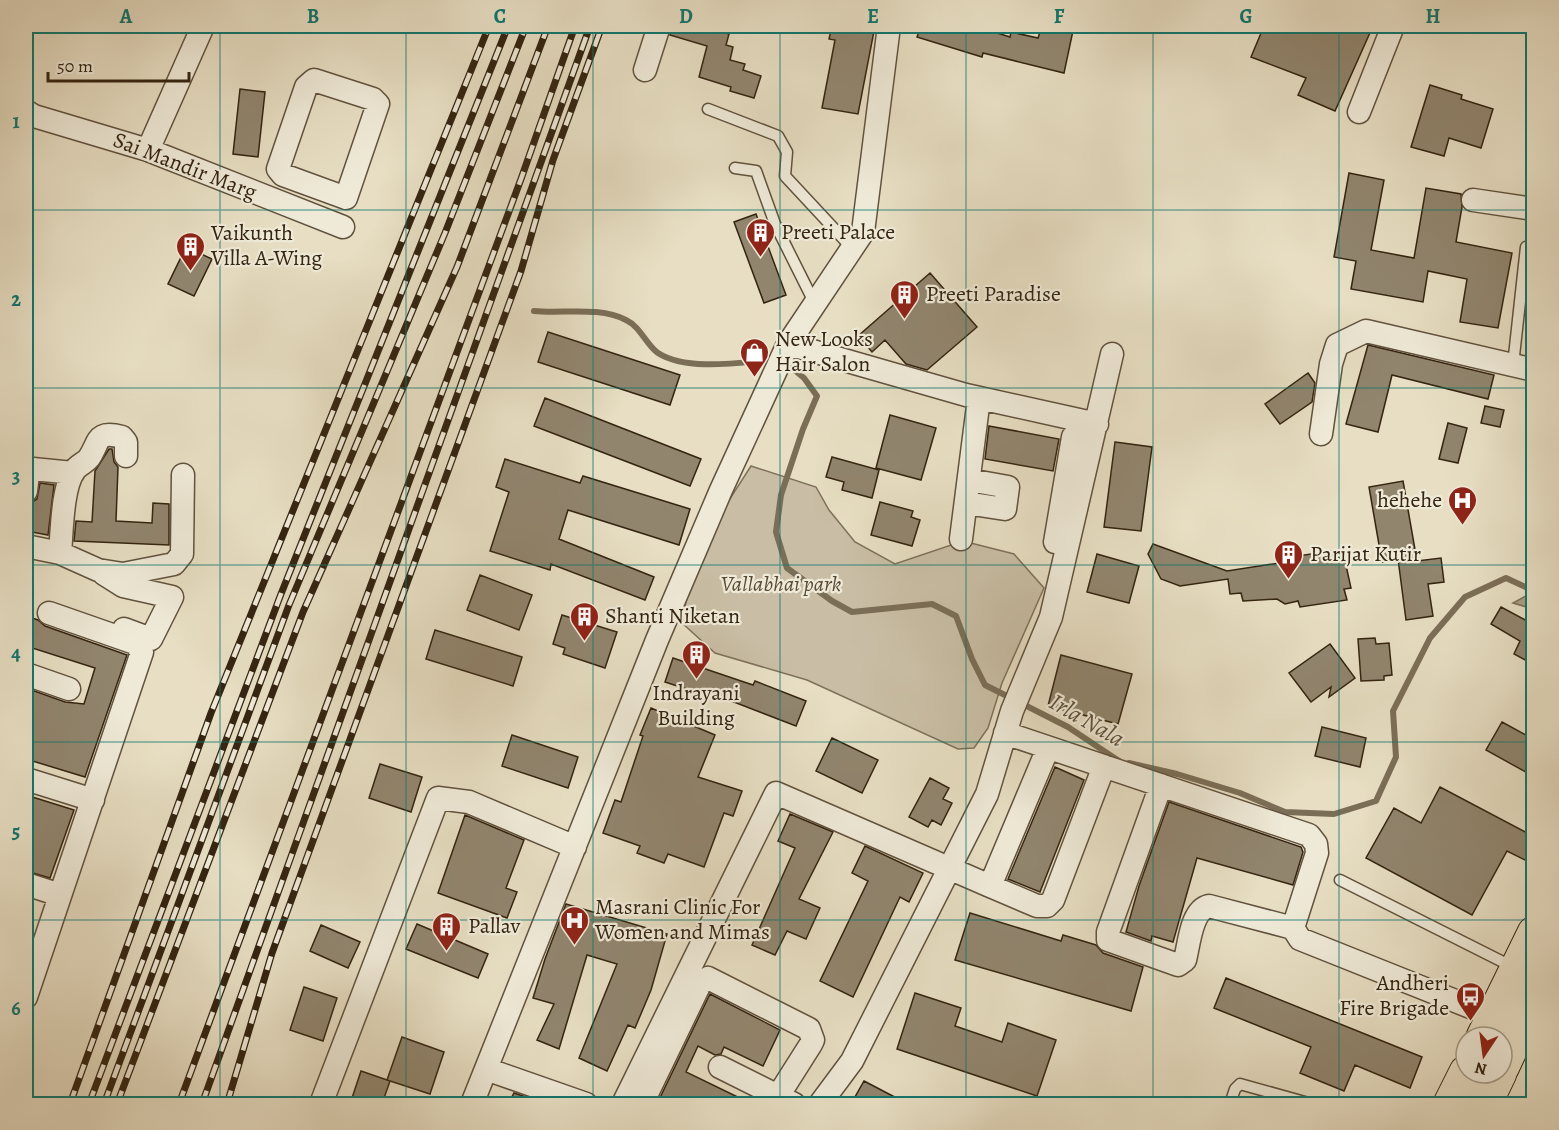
<svg xmlns="http://www.w3.org/2000/svg" width="1559" height="1130" viewBox="0 0 1559 1130" font-family="Alegreya,serif">
<rect width="100%" height="100%" fill="#e7dec3"/>
<filter id="stains"><feTurbulence type="fractalNoise" baseFrequency=".00333" numOctaves="4"/><feColorMatrix values="0 0 0 0 .2 0 0 0 0 .09 0 0 0 0 .02 0 0 0 .5 -.17"/></filter>
<radialGradient id="worn" r=".72"><stop offset=".6" stop-color="#630" stop-opacity="0"/><stop offset="1" stop-color="#630" stop-opacity=".3"/></radialGradient>
<path fill="#c9bea5" stroke="#7e715b" stroke-width="1.5" d="M751 466 816 487 829 510 855 542 895 564 963 541 1014 554 1044 588 1002 683 988 728 974 748 958 749 807 680 715 653 681 622 691 581 717 519Z"/>
<path fill="#aa9f86" stroke="#7b6e57" stroke-width="1.5" d="M1533 592V609L1513 603Z"/>
<g fill="none" stroke-linecap="round" stroke-linejoin="round">
<path stroke="#7b6e57" stroke-width="6" d="M534 311C563 314 599 306 626 320 641 327 646 345 658 353 686 371 737 363 768 360
M792 368 804 378 817 396 803 429 781 495 776 532 787 568 832 601 852 612 932 604 956 616 972 659 985 685 1068 727 1119 761
M1129 763 1177 774 1240 793 1285 812 1334 814 1376 801 1396 757 1393 711 1430 638 1465 597 1506 578 1534 591"/>
</g>
<path fill="#91856e" stroke="#342411" stroke-width="1.5" d="M672 26H699L729 34 726 45 733 47 730 60 745 64 743 70 761 76 754 98 730 91 731 87 699 77 707 46 670 35Z
M832 26H875L858 114 822 108 835 40 829 39Z
M921 26H975L1010 37 1011 32 1038 38 1042 26H1074L1064 73 983 53 982 57 917 37Z
M1264 26H1373L1335 111 1298 95 1306 78 1251 57Z
M1430 85 1462 95 1461 99 1493 109 1481 148 1449 138 1444 156 1411 147Z
M240 89 265 92 258 157 233 154Z
M1349 173 1384 180 1371 250 1414 258 1426 188 1461 194 1462 207 1456 242 1512 253 1498 328 1460 322 1467 279 1428 271 1423 302 1351 289 1356 261 1334 257Z
M756 214 786 295 764 303 734 222Z
M186 247 212 259 194 296 168 284Z
M930 273 977 327 927 370 906 364 885 340 872 352 858 336Z
M548 332 680 375 670 405 538 362Z
M1368 345 1494 375 1488 399 1392 375 1378 432 1346 424Z
M1308 373 1315 383 1312 402 1280 424 1265 404Z
M545 398 701 459 690 486 534 426Z
M1485 406 1504 410 1500 427 1481 423Z
M890 415 936 428 921 480 876 468Z
M1448 423 1467 428 1458 463 1439 459Z
M989 426 1059 439 1053 471 985 459Z
M1115 442 1152 447 1141 531 1104 527Z
M109 449H112L114 462 118 467 116 521 152 523 153 503 169 504V545L74 541 76 521 92 522 95 471Z
M832 457 879 470 872 498 842 490 844 482 826 477Z
M505 459 580 483 583 476 690 509 679 545 568 510 559 539 654 577 645 600 551 564 550 570 490 551 509 492 496 487Z
M1403 481 1417 561 1441 558 1444 582 1428 584 1433 616 1406 620 1398 559 1382 562 1369 487Z
M40 483 54 485 48 535 26 531 29 504 37 499Z
M880 502 913 511 911 517 920 520 912 546 871 535Z
M1153 544 1227 571 1292 561 1291 557 1337 550 1340 562 1345 561 1351 588 1344 589 1347 600 1300 607 1298 601 1285 604 1277 599 1243 601 1241 593 1230 594 1228 579 1180 586 1161 579 1148 554Z
M1097 554 1139 566 1129 603 1087 592Z
M480 575 532 595 519 630 467 610Z
M1501 607 1529 622 1533 613V664L1514 654 1520 641 1491 624Z
M562 615 617 632 605 668 563 654 565 648 553 644Z
M26 616 38 620 45 626 127 655 85 777 26 759V688L65 702 84 704 95 668 26 646Z
M435 630 522 657 513 686 426 659Z
M1375 638 1376 644 1389 643 1392 675 1384 676V680L1361 681 1358 639Z
M1330 644 1355 678 1329 697 1331 687 1311 702 1289 673Z
M1061 655 1132 674 1118 724 1048 706Z
M673 658 753 685 755 681 806 701 796 726 721 697 720 700 665 682Z
M651 708 715 735 698 777 742 791 733 816 724 813 704 867 668 854 664 863 637 853 640 846 603 833 615 800 621 802 643 736 640 735Z
M1502 722 1533 739V776L1486 750Z
M1322 727 1366 738 1360 767 1315 756Z
M512 735 578 757 568 788 502 766Z
M832 738 878 760 862 793 816 771Z
M380 764 422 777 411 812 369 798Z
M1055 767 1084 780 1040 892 1008 879Z
M930 778 949 788 943 799 952 803 941 825 932 820 928 827 909 817Z
M1440 787 1533 836V848L1527 861 1507 851 1472 915 1366 858 1394 808 1421 823Z
M26 795 74 810 50 878 26 871Z
M1169 802 1301 847 1303 852 1293 885 1197 858 1173 942 1152 936 1151 941 1126 932 1139 886Z
M790 814 833 832 799 899 820 908 806 939 787 931 775 955 752 945 795 848 778 841Z
M465 815 524 840 506 888 517 892 507 918 438 893Z
M865 846 923 873 909 902 900 897 853 997 820 981 868 881 852 873Z
M566 904 667 934 651 990 635 1028 628 1025 607 1071 579 1058 617 964 587 955 559 1049 537 1040 554 1004 533 998 545 959Z
M970 913 1061 941 1063 935 1096 945 1103 953 1143 967 1131 1011 955 960Z
M417 924 488 954 478 978 406 949Z
M321 925 360 942 348 968 310 951Z
M1226 978 1422 1057 1410 1088 1355 1065 1344 1091 1300 1073 1311 1047 1214 1008Z
M304 987 337 998 323 1041 290 1030Z
M915 993 961 1008 955 1026 1002 1042 1008 1023 1056 1040 1037 1096 897 1049Z
M710 994 780 1030 763 1066 724 1047 721 1054 715 1055 698 1046 686 1072 752 1104H657Z
M402 1037 444 1052 430 1094 387 1080Z
M361 1071 390 1081 382 1104H350Z
M864 1081 908 1104H851Z
M514 1093 547 1104H508Z"/>
<g fill="none" stroke-linecap="round" stroke-linejoin="round">
<defs>
<path id="service" d="M708 109 778 136 787 152 785 176 852 248
M735 168 756 171 775 224 815 304
M1513 365 1526 247
M1340 880 1513 967
M1230 1104 1235 1089 1240 1084 1312 1104"/>
<path id="minor" d="M645 70 659 26
M314 80 373 99 378 104 346 198 283 175 278 169 306 87Z
M26 111 34 116 148 150 343 227
M1359 112 1393 26
M148 150 203 26
M1473 200 1534 209
M788 344 966 395 1097 424
M1321 434 1331 364 1337 345 1366 331 1534 370
M26 491 28 474 33 469 73 473
M966 503 1005 509 1008 487 969 480
M961 539 979 398
M1055 542 1073 437
M26 546 60 553 98 570 123 574 174 564 182 554 183 475
M60 553C62 532 62 488 74 471 78 465 85 463 89 458 100 442 95 430 122 437L126 442V456
M104 574 123 586 172 597 151 639 124 629
M26 674 69 689
M1005 733 1309 835 1316 844 1317 853 1293 928 1209 906C1191 910 1189 945 1185 960L1178 965 1108 940V932L1161 785
M1048 748 990 886 1037 906H1047L1053 900 1104 766
M26 779 93 800
M26 884 60 895
M1293 928 1300 939 1493 1016
M26 997 142 652 135 643 49 613
M720 1067 794 1104
M486 1069 586 1104
M321 1104 438 798 469 802 575 847
M472 1104 657 640 721 490 788 344 863 232 889 26
M623 1104 776 793 990 886
M642 1104 700 984 708 978 809 1029 813 1040 811 1044 773 1104
M820 1104 852 1061 987 794 1012 711 1051 617 1112 354"/>
<path id="primary" d="M1483 1037 1534 933
M1502 1068 1534 1000
M1450 1104 1466 1072
M1485 1104 1500 1073"/>
</defs>
<use href="#service" stroke="#61523e" stroke-width="13"/>
<use href="#minor" stroke="#61523e" stroke-width="25"/>
<use href="#primary" stroke="#342411" stroke-width="35"/>
<use href="#service" stroke="#efead8" stroke-width="10"/>
<use href="#minor" stroke="#efead8" stroke-width="22"/>
<use href="#primary" stroke="#e7dec3" stroke-width="33"/>
<defs>
<path id="rail" d="M70 1104 211 713 489 26
M89 1104 281 594 508 26
M104 1104 289 605 445 233 526 26
M117 1104 303 612 457 267 548 26
M179 1104 521 179 575 26
M202 1104 590 26
M227 1104 272 953 521 271 553 160 602 26"/>
</defs>
<use href="#rail" stroke="#342411" stroke-width="7"/>
<use href="#rail" stroke="#efead8" stroke-width="4.5" stroke-dasharray="14" stroke-linecap="butt"/>
</g>
<path fill="none" stroke="#0f766e" stroke-width="1.5" stroke-opacity="0.55" d="M220 26V1104M406 26V1104M593 26V1104M780 26V1104M966 26V1104M1153 26V1104M1339 26V1104M26 210H1534M26 388H1534M26 565H1534M26 742H1534M26 920H1534"/>
<defs>
<symbol id="building-pin" viewBox="-11 -11 22 30"><path d="M0 17L-7.5 6A9.5 9.5 0 1 1 7.5 6Z" fill="#8f2418" stroke="#efead8"/><path d="M-4-6H4V6H1V3H-1V6H-4ZM-2.5-4.3h1.7v1.8h-1.7ZM.8-4.3h1.7v1.8H.8ZM-2.5-1h1.7V.8h-1.7ZM.8-1h1.7V.8H.8Z" fill="#fff"/></symbol>
<symbol id="shop-pin" viewBox="-11 -11 22 30"><path d="M0 17L-7.5 6A9.5 9.5 0 1 1 7.5 6Z" fill="#8f2418" stroke="#efead8"/><path d="M-5-2.5h2.3a2.7 3.5 0 0 1 5.4 0H5L5.5 6h-11ZM-1.5-2.5h3a1.5 2.3 0 0 0-3 0Z" fill="#fff"/></symbol>
<symbol id="hospital-pin" viewBox="-11 -11 22 30"><path d="M0 17L-7.5 6A9.5 9.5 0 1 1 7.5 6Z" fill="#8f2418" stroke="#efead8"/><path d="M-5-5h3v3.5h4V-5h3V5h-3V1.5h-4V5h-3Z" fill="#fff"/></symbol>
<symbol id="bus-pin" viewBox="-11 -11 22 30"><path d="M0 17L-7.5 6A9.5 9.5 0 1 1 7.5 6Z" fill="#8f2418" stroke="#efead8"/><path d="M-5-6H5V4H4V6H2V4H-2V6H-4V4H-5ZM-3.5-4V0h7V-4ZM-3.5 1.2v1.5H-2V1.2ZM2 1.2v1.5H3.5V1.2Z" fill="#fff"/></symbol>
</defs>
<g fill-rule="evenodd">
<use href="#building-pin" x="744" y="216" width="33" height="45"/>
<use href="#building-pin" x="174" y="230" width="33" height="45"/>
<use href="#building-pin" x="888" y="278" width="33" height="45"/>
<use href="#shop-pin" x="738" y="336" width="33" height="45"/>
<use href="#hospital-pin" x="1446" y="484" width="33" height="45"/>
<use href="#building-pin" x="1272" y="538" width="33" height="45"/>
<use href="#building-pin" x="568" y="600" width="33" height="45"/>
<use href="#building-pin" x="680" y="638" width="33" height="45"/>
<use href="#hospital-pin" x="558" y="904" width="33" height="45"/>
<use href="#building-pin" x="430" y="910" width="33" height="45"/>
<use href="#bus-pin" x="1454" y="980" width="33" height="45"/>
</g>
<g text-anchor="middle" dominant-baseline="central" stroke-width="4.5" stroke-linejoin="round" paint-order="stroke">
<g font-size="22" fill="#342411" stroke="#efead8">
<text transform="translate(185 166) rotate(21)">Sai Mandir Marg</text>
</g>
<g font-size="22" fill="#342411" stroke="#efead8" text-anchor="start">
<text x="781" y="232">Preeti Palace</text>
<text x="211" y="233">Vaikunth<tspan x="211" dy="25">Villa A-Wing</tspan></text>
<text x="926" y="294">Preeti Paradise</text>
<text x="775" y="339">New Looks<tspan x="775" dy="25">Hair Salon</tspan></text>
<text x="1442" y="500" text-anchor="end">hehehe</text>
<text x="1310" y="554">Parijat Kutir</text>
<text x="605" y="616">Shanti Niketan</text>
<text x="696" y="693" text-anchor="middle">Indrayani<tspan x="696" dy="25">Building</tspan></text>
<text x="595" y="907">Masrani Clinic For<tspan x="595" dy="25">Women and Mimas</tspan></text>
<text x="468" y="926">Pallav</text>
<text x="1449" y="983" text-anchor="end">Andheri<tspan x="1449" dy="25">Fire Brigade</tspan></text>
</g>
<g font-size="22" font-style="italic" fill="#594a36" stroke="#efead8">
<text x="781" y="584">Vallabhai park</text>
</g>
<g font-size="24" font-style="italic" fill="#5d4f3a" stroke="#efead8">
<text transform="translate(1087 720) rotate(30)">Irla Nala</text>
</g>
</g>
<rect width="1559" height="1130" fill="none" stroke="#e7dec3" stroke-width="66"/>
<g transform="translate(1484 1055) rotate(193)"><circle r="28" fill="#efead8" stroke="#a49b88" stroke-width="1.5"/>
<path d="M0-4.5L10 22L0 15L-10 22Z" fill="#8f2418"/>
<text y="-9" font-size="16" font-weight="bold" text-anchor="middle" fill="#342411">N</text>
</g>
<path d="M48 72v9h141v-9" fill="none" stroke="#342411" stroke-width="3"/>
<text x="57" y="72" font-size="18" fill="#342411" stroke="#efead8" stroke-width="4.5" paint-order="stroke">50 m</text>
<rect x="33" y="33" width="1493" height="1064" fill="none" stroke="#0f766e" stroke-width="2"/>
<g font-size="20" text-anchor="middle" font-weight="bold" fill="#0f766e">
<text x="126" y="23">A</text>
<text x="313" y="23">B</text>
<text x="500" y="23">C</text>
<text x="686" y="23">D</text>
<text x="873" y="23">E</text>
<text x="1059" y="23">F</text>
<text x="1246" y="23">G</text>
<text x="1433" y="23">H</text>
<text x="16" y="128">1</text>
<text x="16" y="306">2</text>
<text x="16" y="483">3</text>
<text x="16" y="660">4</text>
<text x="16" y="838">5</text>
<text x="16" y="1015">6</text>
</g>
<rect width="100%" height="100%" filter="url(#stains)"/>
<rect width="100%" height="100%" fill="url(#worn)"/>
</svg>
